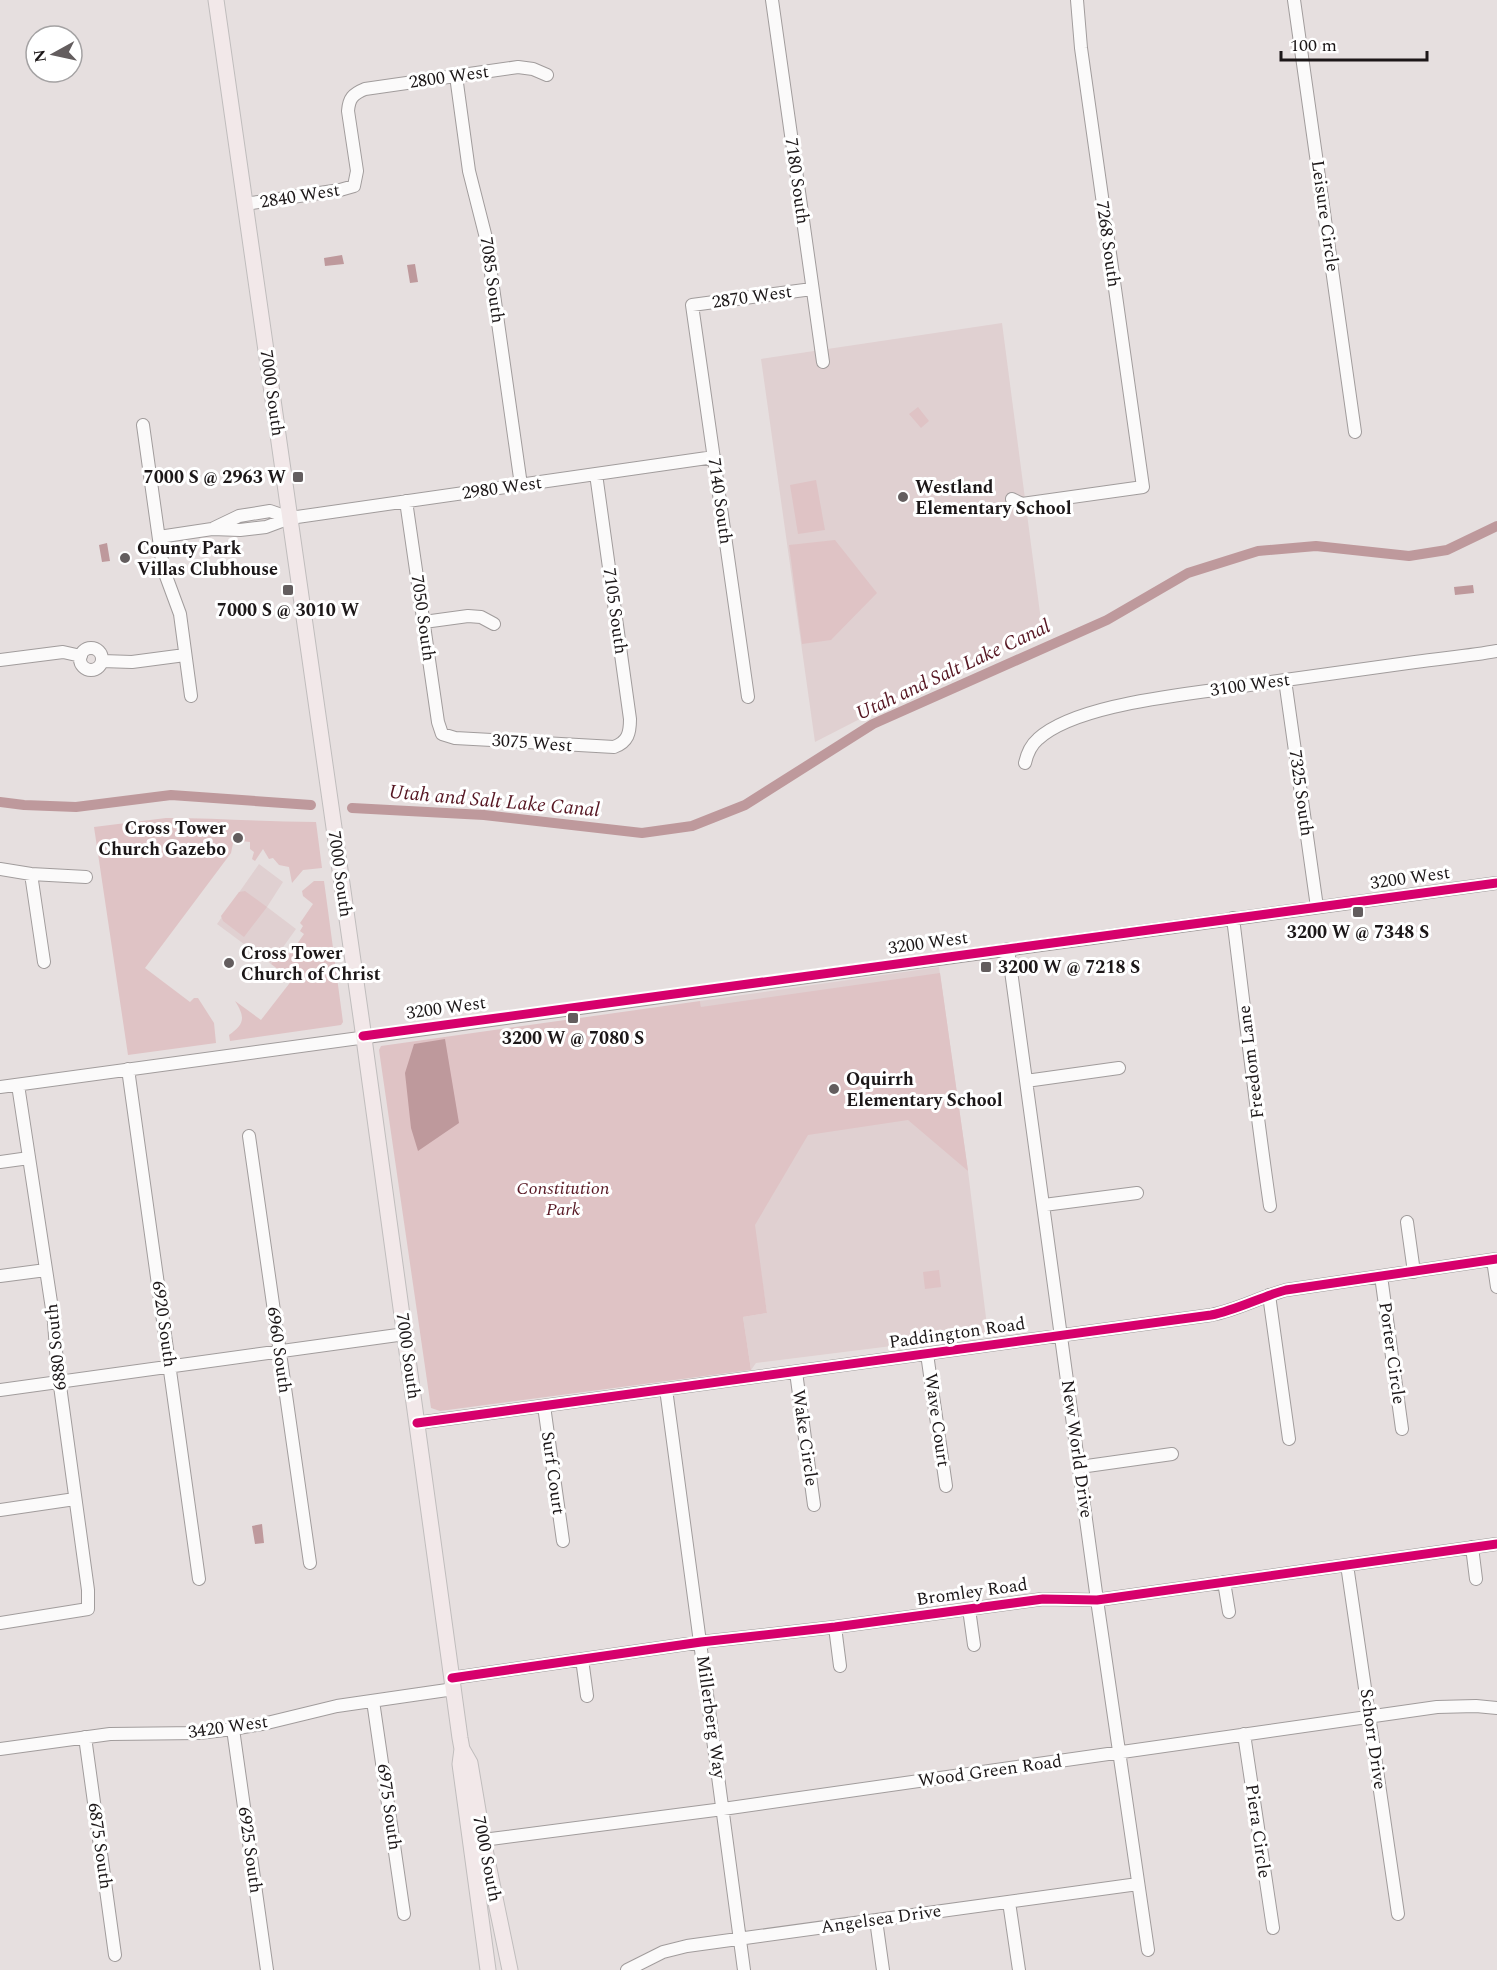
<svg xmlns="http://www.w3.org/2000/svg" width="1497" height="1970" viewBox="0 0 1497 1970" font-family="Spectral,serif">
<rect width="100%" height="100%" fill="#e6dfdf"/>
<path fill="#e0d0d1" d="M1002 323 1043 636 969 663 815 742 761 359Z
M259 864 283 882 267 907 296 929 271 964 217 924Z
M939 967 968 1171 988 1334 756 1363 751 1370 743 1317 767 1313 760 1266 736 1270 700 1001Z"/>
<path fill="#dfc3c5" d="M918 407 929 421 921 428 909 414Z
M816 480 825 530 798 534 790 485Z
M835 540 877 593 831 640 802 644 789 545Z
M166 818C216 818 266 822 316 822L322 868 303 870 292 883 289 867 279 865 273 858 269 859 263 849 255 861 252 859 254 852 250 849V842L241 841V834H235L231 853 145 968 190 1002 194 998H198L214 1023 216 1043 128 1055 94 827Z
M314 881H324L343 1022 341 1025 230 1041 229 1035C244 1024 246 1018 235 1001L261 1020 292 980 271 964 282 948 290 954 304 934 300 931 303 926 300 923 313 904 303 896 302 891Z
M245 891 267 907 244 937 223 921 221 916 239 892Z
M940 973 968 1171 908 1120 808 1135 755 1225 767 1313 743 1317 751 1370 440 1411 431 1408 379 1050 381 1046 700 1001 701 1007Z
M939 1270 941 1287 925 1289 923 1272Z"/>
<path fill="#be999c" d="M342 255 344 264 325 266 324 258Z
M415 264 418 282 410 283 407 265Z
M107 543 110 561 102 562 99 545Z
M1473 585 1474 593 1455 595 1454 587Z
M445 1039 459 1123 418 1151 411 1128 405 1073 414 1044Z
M262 1524 264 1543 255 1544 252 1526Z"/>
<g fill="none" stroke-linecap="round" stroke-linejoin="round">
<path stroke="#be999c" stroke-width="10" d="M0 802 24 805 76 807 171 795 311 805
M352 808 484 815 642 833 692 826 745 805 873 724 1107 620 1188 573 1258 551 1316 546 1409 556 1447 550 1497 526"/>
<defs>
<path id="minor" d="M772 0 823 362
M1294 0 1355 432
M456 76 469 171 486 238 521 485
M245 204 340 190 354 186 357 171 348 111C349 98 353 94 365 89L518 67 533 69 547 75
M143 425 163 568 180 614 191 696
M1012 499 1022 504 1143 487 1081 48 1077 0
M406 501 438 722 442 734 455 738 614 747C628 742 630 733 630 719L596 474
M214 528 239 516 270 511 290 518
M159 537 212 529 240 530 266 527 290 518 714 457
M424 622 468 616 481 617 494 624
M80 659a11 11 0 1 1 22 0a11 11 0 1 1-22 0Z
M0 660 63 652 81 656
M102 661 132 662 185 655
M1285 680 1317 907
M748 697 692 305 812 289
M1025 763C1027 754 1031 745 1038 739 1074 706 1173 696 1221 689 1286 680 1351 671 1415 662 1443 658 1470 656 1497 651
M0 869 31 874 86 877
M31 874 44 962
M1233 918C1245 1014 1256 1110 1270 1206
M1008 949 1097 1600 1148 1950
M128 1069 199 1579
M1026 1081 1119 1068
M0 1087 1497 883
M249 1136 310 1563
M0 1162 29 1158
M1044 1205 1137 1193
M1407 1222 1414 1272
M1493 1260 1497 1287
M0 1276 46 1270
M1381 1276 1402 1429
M1269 1295 1289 1439
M927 1354 946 1486
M796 1372 814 1505
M666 1389 744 1970
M0 1390 405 1334
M544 1406 563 1541
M417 1423 1211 1315C1237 1310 1260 1297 1286 1290L1497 1259
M1080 1467 1172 1454
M0 1510 75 1499
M1472 1547 1476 1579
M1347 1565 1398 1914
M1224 1582 1229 1612
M969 1609 974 1645
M0 1623 88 1609V1590L57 1364 54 1322 18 1085
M835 1627 840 1666
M582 1659 587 1696
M452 1678 701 1642 835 1627 1043 1599 1097 1600 1497 1544
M373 1701 404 1914
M233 1729 267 1970
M1244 1734 1273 1928
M85 1737 115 1955
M0 1749 110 1734 199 1733 233 1729 267 1723 337 1706 454 1689
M483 1840 723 1809 1437 1707 1476 1706 1497 1708
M1009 1902 1019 1970
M876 1920 883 1970
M627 1970 663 1952 687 1946 1138 1884"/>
<path id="major" d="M216 0 362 1024 460 1738 462 1749 470 1763 483 1840 510 1970
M462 1749 460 1764 488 1970"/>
</defs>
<use href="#minor" stroke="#a19c9c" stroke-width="14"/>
<use href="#major" stroke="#c0bdbd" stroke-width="17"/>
<use href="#minor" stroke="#fbfafa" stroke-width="12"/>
<use href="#major" stroke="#f2e8e9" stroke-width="15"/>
<defs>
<path id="cycleway" d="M363 1036 1497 883
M417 1423 1211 1315C1237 1310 1260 1297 1286 1290L1497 1259
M452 1678 701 1642 835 1627 1043 1599 1097 1600 1497 1544"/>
</defs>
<use href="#cycleway" stroke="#fff" stroke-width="13"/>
<use href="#cycleway" stroke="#d6006c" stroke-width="9"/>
</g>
<g fill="#635d5e" stroke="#fff" stroke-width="2">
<rect x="292" y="471" width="12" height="12" rx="3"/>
<circle cx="903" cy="497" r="6"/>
<circle cx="125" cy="558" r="6"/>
<rect x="282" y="584" width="12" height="12" rx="3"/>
<circle cx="238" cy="838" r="6"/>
<rect x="1352" y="906" width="12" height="12" rx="3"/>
<circle cx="229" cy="963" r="6"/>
<rect x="980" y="961" width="12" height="12" rx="3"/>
<rect x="567" y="1012" width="12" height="12" rx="3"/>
<circle cx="834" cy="1089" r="6"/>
</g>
<g text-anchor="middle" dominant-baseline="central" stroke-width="6" stroke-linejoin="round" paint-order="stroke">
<g font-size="18" fill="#1c1718" stroke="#fff">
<text transform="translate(449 77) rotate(-8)">2800 West</text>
<text transform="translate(797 181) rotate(82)">7180 South</text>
<text transform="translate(300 196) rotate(-9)">2840 West</text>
<text transform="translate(1325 216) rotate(82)">Leisure Circle</text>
<text transform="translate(1108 244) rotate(82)">7268 South</text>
<text transform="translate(492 280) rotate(82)">7085 South</text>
<text transform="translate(752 297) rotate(-8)">2870 West</text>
<text transform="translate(272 393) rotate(82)">7000 South</text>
<text transform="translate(502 488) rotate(-8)">2980 West</text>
<text transform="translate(720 501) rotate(82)">7140 South</text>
<text transform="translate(615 611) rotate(82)">7105 South</text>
<text transform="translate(423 618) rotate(82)">7050 South</text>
<text transform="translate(1250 685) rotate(-8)">3100 West</text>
<text transform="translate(532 743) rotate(4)">3075 West</text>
<text transform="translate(1301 793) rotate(82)">7325 South</text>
<text transform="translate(340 874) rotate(82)">7000 South</text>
<text transform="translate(1410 878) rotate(-8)">3200 West</text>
<text transform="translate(928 943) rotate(-8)">3200 West</text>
<text transform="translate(446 1008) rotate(-8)">3200 West</text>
<text transform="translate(1251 1062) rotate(-97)">Freedom Lane</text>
<text transform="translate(164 1324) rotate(82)">6920 South</text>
<text transform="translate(957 1333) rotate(-8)">Paddington Road</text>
<text transform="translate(56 1347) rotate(-96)">6880 South</text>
<text transform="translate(279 1350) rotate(82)">6960 South</text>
<text transform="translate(1392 1353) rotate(82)">Porter Circle</text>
<text transform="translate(408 1356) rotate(82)">7000 South</text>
<text transform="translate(937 1420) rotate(82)">Wave Court</text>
<text transform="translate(805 1438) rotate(82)">Wake Circle</text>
<text transform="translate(1077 1449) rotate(82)">New World Drive</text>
<text transform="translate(553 1473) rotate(82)">Surf Court</text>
<text transform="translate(972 1592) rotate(-8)">Bromley Road</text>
<text transform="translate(711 1717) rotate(82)">Millerberg Way</text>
<text transform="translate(228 1727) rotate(-8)">3420 West</text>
<text transform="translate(1373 1739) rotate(82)">Schorr Drive</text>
<text transform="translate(990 1771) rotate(-8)">Wood Green Road</text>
<text transform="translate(389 1807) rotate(82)">6975 South</text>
<text transform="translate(1258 1831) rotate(82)">Piera Circle</text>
<text transform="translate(100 1846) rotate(82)">6875 South</text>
<text transform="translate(250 1850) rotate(82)">6925 South</text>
<text transform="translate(487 1859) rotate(79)">7000 South</text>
<text transform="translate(881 1919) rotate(-8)">Angelsea Drive</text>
</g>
<g font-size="18" font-weight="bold" fill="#1c1718" stroke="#fff" text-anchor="start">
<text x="286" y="477" text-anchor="end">7000 S @ 2963 W</text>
<text x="915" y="487">Westland<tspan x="915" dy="21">Elementary School</tspan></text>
<text x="137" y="548">County Park<tspan x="137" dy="21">Villas Clubhouse</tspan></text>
<text x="288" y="610" text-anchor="middle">7000 S @ 3010 W</text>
<text x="226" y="828" text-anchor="end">Cross Tower<tspan x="226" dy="21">Church Gazebo</tspan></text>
<text x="1358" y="932" text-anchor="middle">3200 W @ 7348 S</text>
<text x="241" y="953">Cross Tower<tspan x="241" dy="21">Church of Christ</tspan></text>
<text x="998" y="967">3200 W @ 7218 S</text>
<text x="573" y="1038" text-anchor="middle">3200 W @ 7080 S</text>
<text x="846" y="1079">Oquirrh<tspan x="846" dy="21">Elementary School</tspan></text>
</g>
<g font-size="18" font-style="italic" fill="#581824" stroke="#fff">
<text x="563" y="1188">Constitution<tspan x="563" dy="21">Park</tspan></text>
</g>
<g font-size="20" font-style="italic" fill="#561622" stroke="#fff">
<text transform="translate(953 670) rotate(-25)">Utah and Salt Lake Canal</text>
<text transform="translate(494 801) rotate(5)">Utah and Salt Lake Canal</text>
</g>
</g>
<g transform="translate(54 54) rotate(262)"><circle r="28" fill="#ffffff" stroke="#a4a2a3" stroke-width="1.5"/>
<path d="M0-4.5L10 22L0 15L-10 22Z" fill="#635d5e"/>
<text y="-9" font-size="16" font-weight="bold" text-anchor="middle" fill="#1c1718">N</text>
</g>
<path d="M1281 51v9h146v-9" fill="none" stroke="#1c1718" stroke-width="3"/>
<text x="1290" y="51" font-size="18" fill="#1c1718" stroke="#ffffff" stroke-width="4.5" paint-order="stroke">100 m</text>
</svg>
